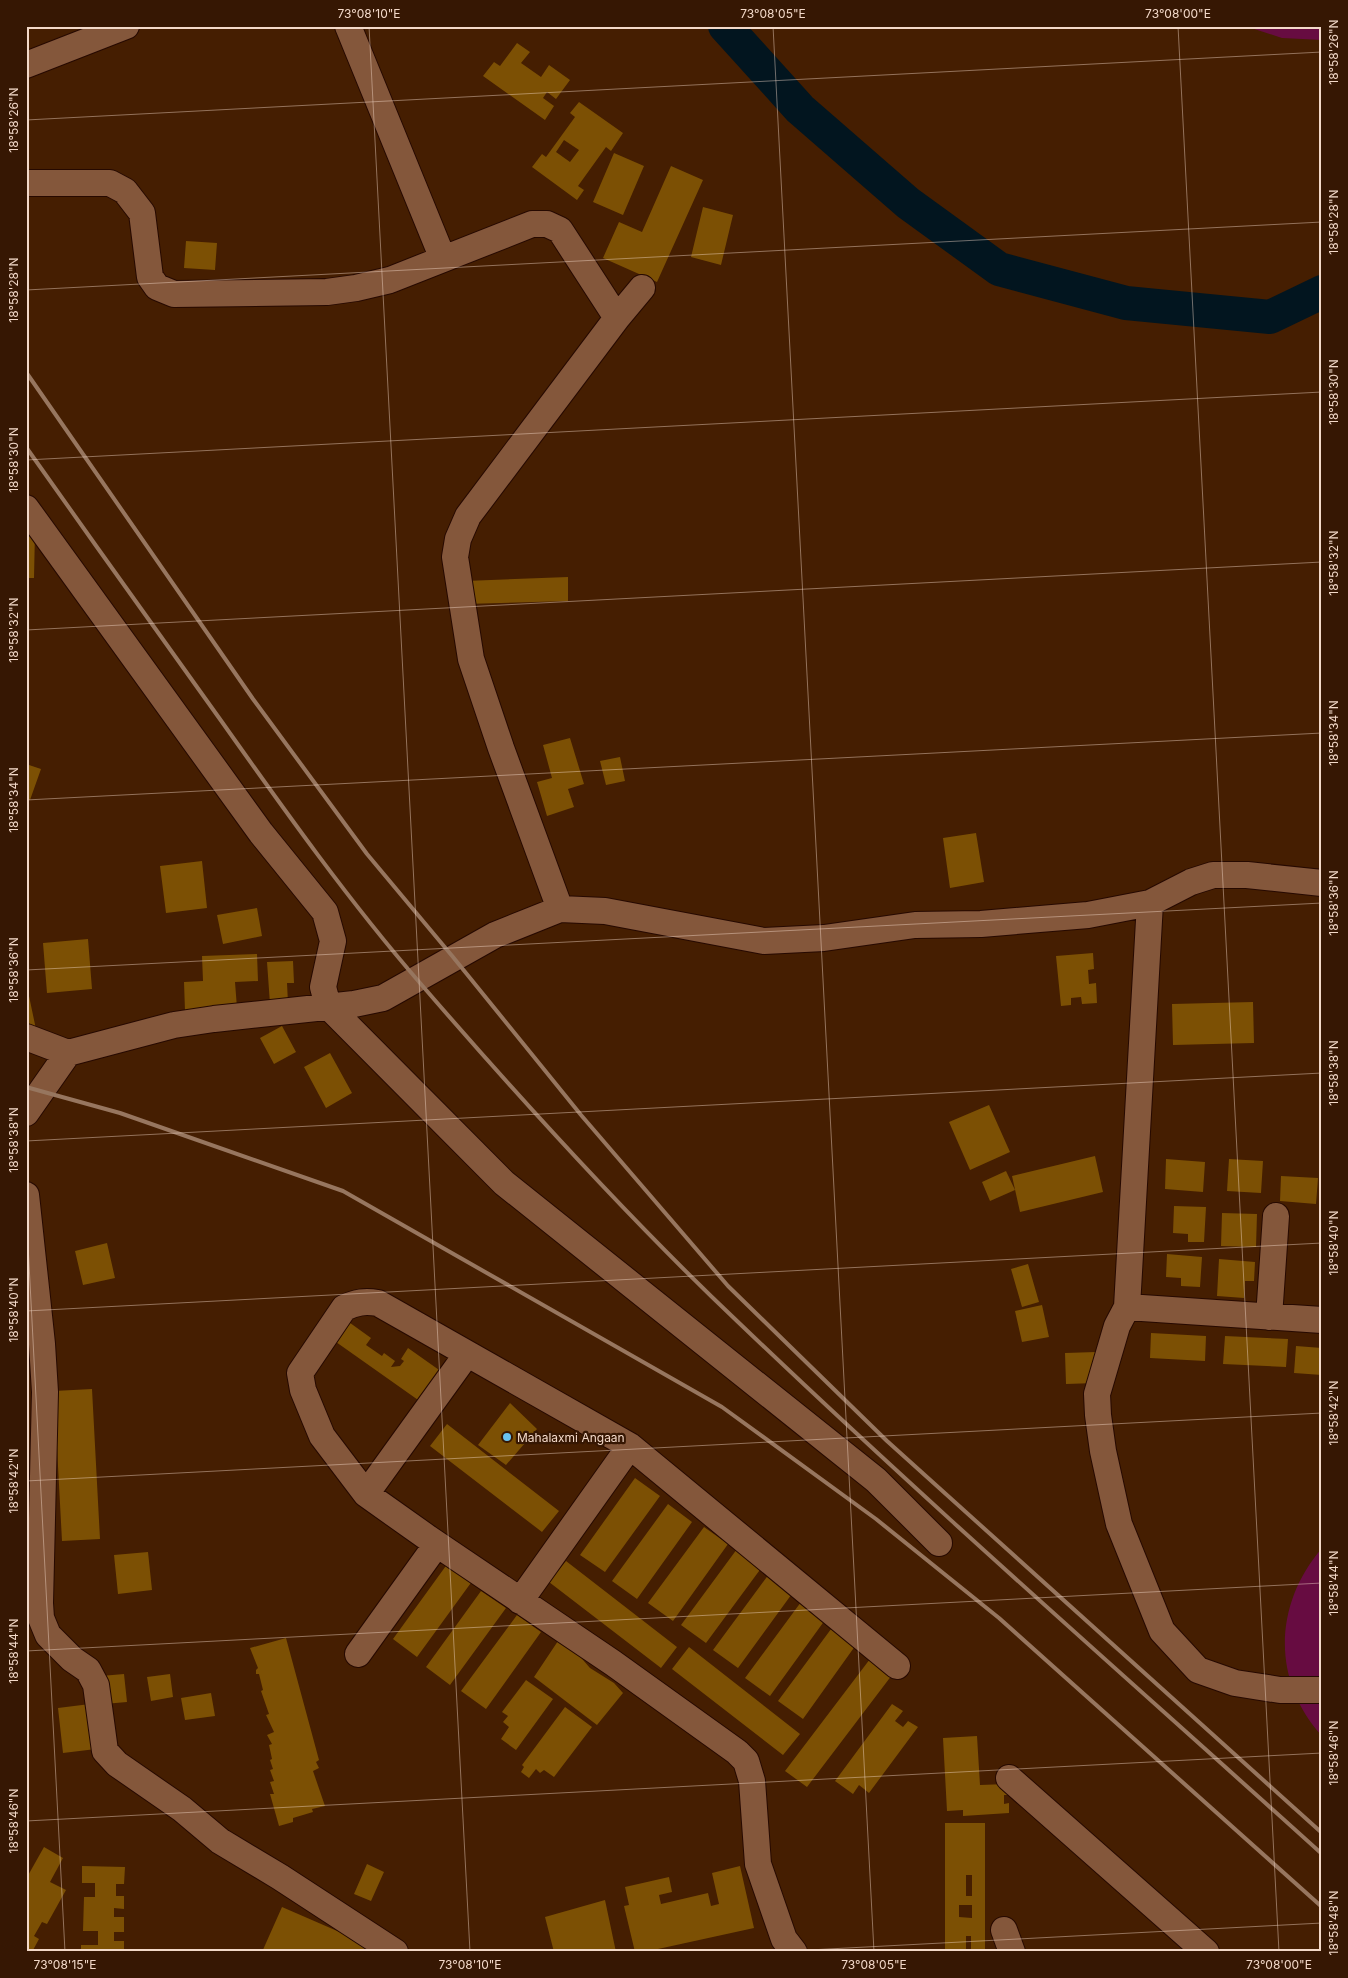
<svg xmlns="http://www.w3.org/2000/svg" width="1348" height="1978" viewBox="0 0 1348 1978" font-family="Inter,sans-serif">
<rect width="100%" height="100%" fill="#451e01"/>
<path fill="#670c41" d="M1245 26H1322V40L1282 38Z
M1322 1548V1736C1271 1680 1274 1604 1322 1548Z"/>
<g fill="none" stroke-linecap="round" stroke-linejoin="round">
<path stroke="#02151f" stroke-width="34" d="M725 26 800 109 908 203 999 269 1126 303 1270 317 1322 292"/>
</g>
<path fill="#7c5004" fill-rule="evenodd" d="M517 43 530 52 521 63 541 77 549 65 570 80 556 99 547 92 543 98 554 106 545 120 483 76 494 62 500 66Z
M579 102 623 133 611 151 606 147 578 186 584 190 577 200 532 167 542 154 546 157 575 117 570 113ZM564 140 579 150 570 162 556 152Z
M614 153 644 166 623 215 593 202Z
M671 166 703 180 657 282 603 258 619 222 642 232Z
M703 207 733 215 721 265 691 257Z
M186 241 217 243 215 270 184 268Z
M26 531H35L34 578H26Z
M568 577V601L465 604V581Z
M570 738 584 784 568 789 574 807 547 816 537 782 552 778 543 745Z
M620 757 625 781 606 785 600 761Z
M26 764 41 769 30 800 26 799Z
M976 833 984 882 950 888 943 838Z
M202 861 207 908 166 913 160 866Z
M257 908 262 936 223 944 217 915Z
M88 939 92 989 47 993 43 943Z
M1093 953 1094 969 1088 970 1089 984 1096 983 1097 1003 1082 1004 1081 997 1071 998V1005L1061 1006 1056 956Z
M257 954 258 981 235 982 237 1008 185 1011 184 982 203 981 202 956Z
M293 961 294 983H287L288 1003 270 1004 267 962Z
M29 996 37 1034 26 1030V997Z
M1253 1002 1254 1043 1173 1045 1172 1004Z
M282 1026 296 1052 274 1064 260 1038Z
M330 1053 352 1093 326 1108 304 1067Z
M989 1105 1010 1152 970 1170 949 1122Z
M1095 1156 1103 1192 1020 1212 1012 1176Z
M1166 1159 1205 1162 1203 1192 1165 1189Z
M1229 1159 1263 1161 1261 1193 1227 1191Z
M1006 1171 1015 1190 990 1201 982 1182Z
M1281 1176 1318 1178 1316 1204 1280 1201Z
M1174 1206 1206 1207 1204 1242H1188V1234L1173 1233Z
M1222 1213 1257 1214 1256 1247 1221 1246Z
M107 1243 115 1278 83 1285 75 1251Z
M1167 1254 1202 1257 1200 1287 1181 1286V1278L1166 1277Z
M1219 1259 1255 1262 1254 1281H1245L1244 1298 1217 1296Z
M1028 1264 1039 1302 1022 1307 1011 1269Z
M1042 1305 1049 1337 1022 1342 1015 1311Z
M346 1320 371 1338 366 1345 382 1356 384 1353 395 1361 391 1367 400 1366 404 1361 401 1359 408 1348 449 1377 428 1407 336 1342Z
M1151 1333 1206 1336 1205 1361 1150 1358Z
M1225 1336 1288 1339 1286 1367 1223 1364Z
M1296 1346 1322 1348V1375L1294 1373Z
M1096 1352V1383L1066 1384 1065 1353Z
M92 1389 100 1539 62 1541 54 1391Z
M510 1403 537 1429 506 1465 478 1445Z
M447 1424 559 1511 542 1532 430 1446Z
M635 1478 660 1496 605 1572 580 1555Z
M668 1504 692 1522 637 1599 612 1581Z
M704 1527 728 1544 673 1621 648 1603Z
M737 1549 762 1567 706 1643 681 1625Z
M148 1552 152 1590 118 1594 114 1555Z
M566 1561 677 1647 661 1668 549 1582Z
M448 1563 473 1580 417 1657 393 1639Z
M769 1574 794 1591 738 1668 713 1650Z
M481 1591 506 1608 450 1685 426 1667Z
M801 1602 825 1620 770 1696 745 1678Z
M517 1615 541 1632 486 1709 461 1691Z
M834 1625 858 1642 803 1719 778 1701Z
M286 1638 319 1760 316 1762 319 1768 313 1771 325 1806 312 1809 313 1812 293 1818V1822L279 1826 270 1794H274L270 1782 274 1781 270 1770 273 1769 270 1760 272 1759 269 1745 272 1744 267 1735 274 1732 266 1715 269 1714 261 1691 263 1690 259 1674H256V1670L258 1668 250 1648Z
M558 1641 577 1653 590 1668 614 1683 623 1693 597 1725 534 1677Z
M689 1647 800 1734 783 1755 672 1669Z
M870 1659 892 1675 807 1787 785 1771Z
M124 1674 127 1702 104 1704 101 1676Z
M170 1674 173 1697 151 1701 147 1677Z
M526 1680 553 1699 516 1750 501 1739 509 1727 503 1722 508 1716 502 1712Z
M211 1693 215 1716 185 1720 181 1698Z
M90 1704 96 1749 63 1753 58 1708Z
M892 1704 903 1711 895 1721 903 1727 908 1721 918 1727 869 1793 859 1785 853 1794 835 1781Z
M565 1707 592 1727 554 1777 544 1770 540 1773 536 1769 529 1778 521 1772 524 1767 522 1765Z
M977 1736 980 1785 1007 1784 1008 1795H1004V1804L1009 1803V1813L963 1816V1810L947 1811 943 1738Z
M945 1823H985V1952H974V1949H971V1936H966V1949H959V1952H945ZM966 1875H972V1896H966ZM959 1905H972V1918L959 1917Z
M44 1847 63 1858 50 1882 66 1890 47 1924 42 1922 34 1936 39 1939 32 1952H26V1879Z
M367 1864 384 1872 371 1901 354 1894Z
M82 1866 125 1867 124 1884H116V1896H124V1909L114 1908V1917H124V1932H114V1941H124V1952H81V1945H98V1931H83L84 1897H95V1883H82Z
M740 1866 754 1928 658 1949 659 1952H635L624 1906 629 1905 625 1887 669 1877 672 1892 659 1895 661 1904 708 1893 711 1906 719 1904 712 1873Z
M605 1900 616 1952H554L545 1917Z
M282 1907 381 1950V1952H262Z"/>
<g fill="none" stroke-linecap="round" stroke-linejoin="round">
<defs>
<path id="minor" d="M348 26 443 259
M26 65 126 26
M26 183H110L125 191 142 213 150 277 157 287 174 294 327 292 356 288 390 280 532 224H547L560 230 617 318
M26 508 261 833 325 912 333 941 323 987 328 1006 504 1183 876 1480 939 1543
M1150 903 1127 1307 1117 1326 1097 1394 1098 1415 1103 1451 1119 1524 1162 1631 1198 1670 1235 1683 1280 1690H1322
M560 909 501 748 471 659 455 557 458 539 468 516 617 318 642 288
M26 1037 68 1053
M26 1113 68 1053 174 1025 214 1019 354 1004 383 998 495 935 560 909 605 911 764 941 824 938 915 925 981 924 1088 915 1150 903 1191 882 1213 875H1247L1322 883
M26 1195 42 1344 45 1392 40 1603 41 1618 48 1635 72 1659 88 1670 96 1685 105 1751 117 1764 182 1809 220 1841 280 1877 395 1952
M1127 1307 1322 1320
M1269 1317 1276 1216
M366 1494 467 1354
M520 1601 630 1446
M358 1654 437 1544
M1009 1778 1206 1952
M1004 1930 1012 1952
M794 1952 784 1939 758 1864 752 1781 746 1761 737 1752 613 1663 428 1538 366 1494 322 1436 303 1390 300 1373 344 1308C356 1302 365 1301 378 1303L630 1446 897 1666"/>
</defs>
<use href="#minor" stroke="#260900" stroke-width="28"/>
<use href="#minor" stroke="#84573b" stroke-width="26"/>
<path stroke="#97765f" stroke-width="4" d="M26 372 253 699 367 854 453 957 581 1115 728 1286 887 1441 1322 1833
M26 447C91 539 156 630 222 722 285 811 349 901 420 983 521 1100 625 1215 737 1321 927 1503 1126 1677 1322 1854
M26 1087 120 1113 343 1191 722 1407 876 1519 999 1618 1322 1907"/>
</g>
<path fill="none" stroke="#f3d9c9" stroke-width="1" stroke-opacity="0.45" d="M369 26 470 1952M773 26 874 1952M1178 26 1279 1952M26 120 1322 52M26 290 1322 222M26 460 1322 392M26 630 1322 562M26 800 1322 733M26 970 1322 903M26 1141 1322 1073M26 1206 65 1952M26 1311 1322 1243M26 1481 1322 1413M26 1651 1322 1583M26 1821 1322 1753M771 1952 1322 1923"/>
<circle fill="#69c4f1" stroke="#361703" stroke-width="2" cx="507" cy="1437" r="5"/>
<g text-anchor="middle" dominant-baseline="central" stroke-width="4.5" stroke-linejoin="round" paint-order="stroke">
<g font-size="12" fill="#f3d9c9" stroke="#361703" text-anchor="start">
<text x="517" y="1437">Mahalaxmi Angaan</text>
</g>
</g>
<rect width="1348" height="1978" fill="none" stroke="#361703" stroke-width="55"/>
<rect x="28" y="28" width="1292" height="1922" fill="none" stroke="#f3d9c9" stroke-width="2"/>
<g font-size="12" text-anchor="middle" fill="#f3d9c9">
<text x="369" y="18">73°08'10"E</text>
<text x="773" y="18">73°08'05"E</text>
<text x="1178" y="18">73°08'00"E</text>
<text transform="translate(1334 52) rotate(-90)" y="4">18°58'26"N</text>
<text transform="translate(14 120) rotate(-90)" y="4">18°58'26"N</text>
<text transform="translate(1334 222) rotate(-90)" y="4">18°58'28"N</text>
<text transform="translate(14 290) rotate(-90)" y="4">18°58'28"N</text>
<text transform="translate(1334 392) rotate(-90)" y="4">18°58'30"N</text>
<text transform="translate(14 460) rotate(-90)" y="4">18°58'30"N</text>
<text transform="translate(1334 563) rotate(-90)" y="4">18°58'32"N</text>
<text transform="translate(14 630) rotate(-90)" y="4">18°58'32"N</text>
<text transform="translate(1334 733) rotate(-90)" y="4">18°58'34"N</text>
<text transform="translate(14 800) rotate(-90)" y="4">18°58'34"N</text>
<text transform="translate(1334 903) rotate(-90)" y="4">18°58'36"N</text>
<text transform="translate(14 970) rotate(-90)" y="4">18°58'36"N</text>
<text transform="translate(1334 1073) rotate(-90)" y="4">18°58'38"N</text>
<text transform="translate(14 1140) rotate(-90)" y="4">18°58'38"N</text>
<text transform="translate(1334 1243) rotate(-90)" y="4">18°58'40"N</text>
<text transform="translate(14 1310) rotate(-90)" y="4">18°58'40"N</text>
<text transform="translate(1334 1413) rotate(-90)" y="4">18°58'42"N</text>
<text transform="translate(14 1481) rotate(-90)" y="4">18°58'42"N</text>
<text transform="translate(1334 1583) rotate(-90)" y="4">18°58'44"N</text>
<text transform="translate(14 1651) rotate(-90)" y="4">18°58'44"N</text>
<text transform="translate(1334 1753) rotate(-90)" y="4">18°58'46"N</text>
<text transform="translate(14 1821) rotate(-90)" y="4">18°58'46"N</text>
<text transform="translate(1334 1923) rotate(-90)" y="4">18°58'48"N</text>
<text x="65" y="1969">73°08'15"E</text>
<text x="470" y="1969">73°08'10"E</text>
<text x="874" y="1969">73°08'05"E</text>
<text x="1279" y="1969">73°08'00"E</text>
</g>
</svg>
